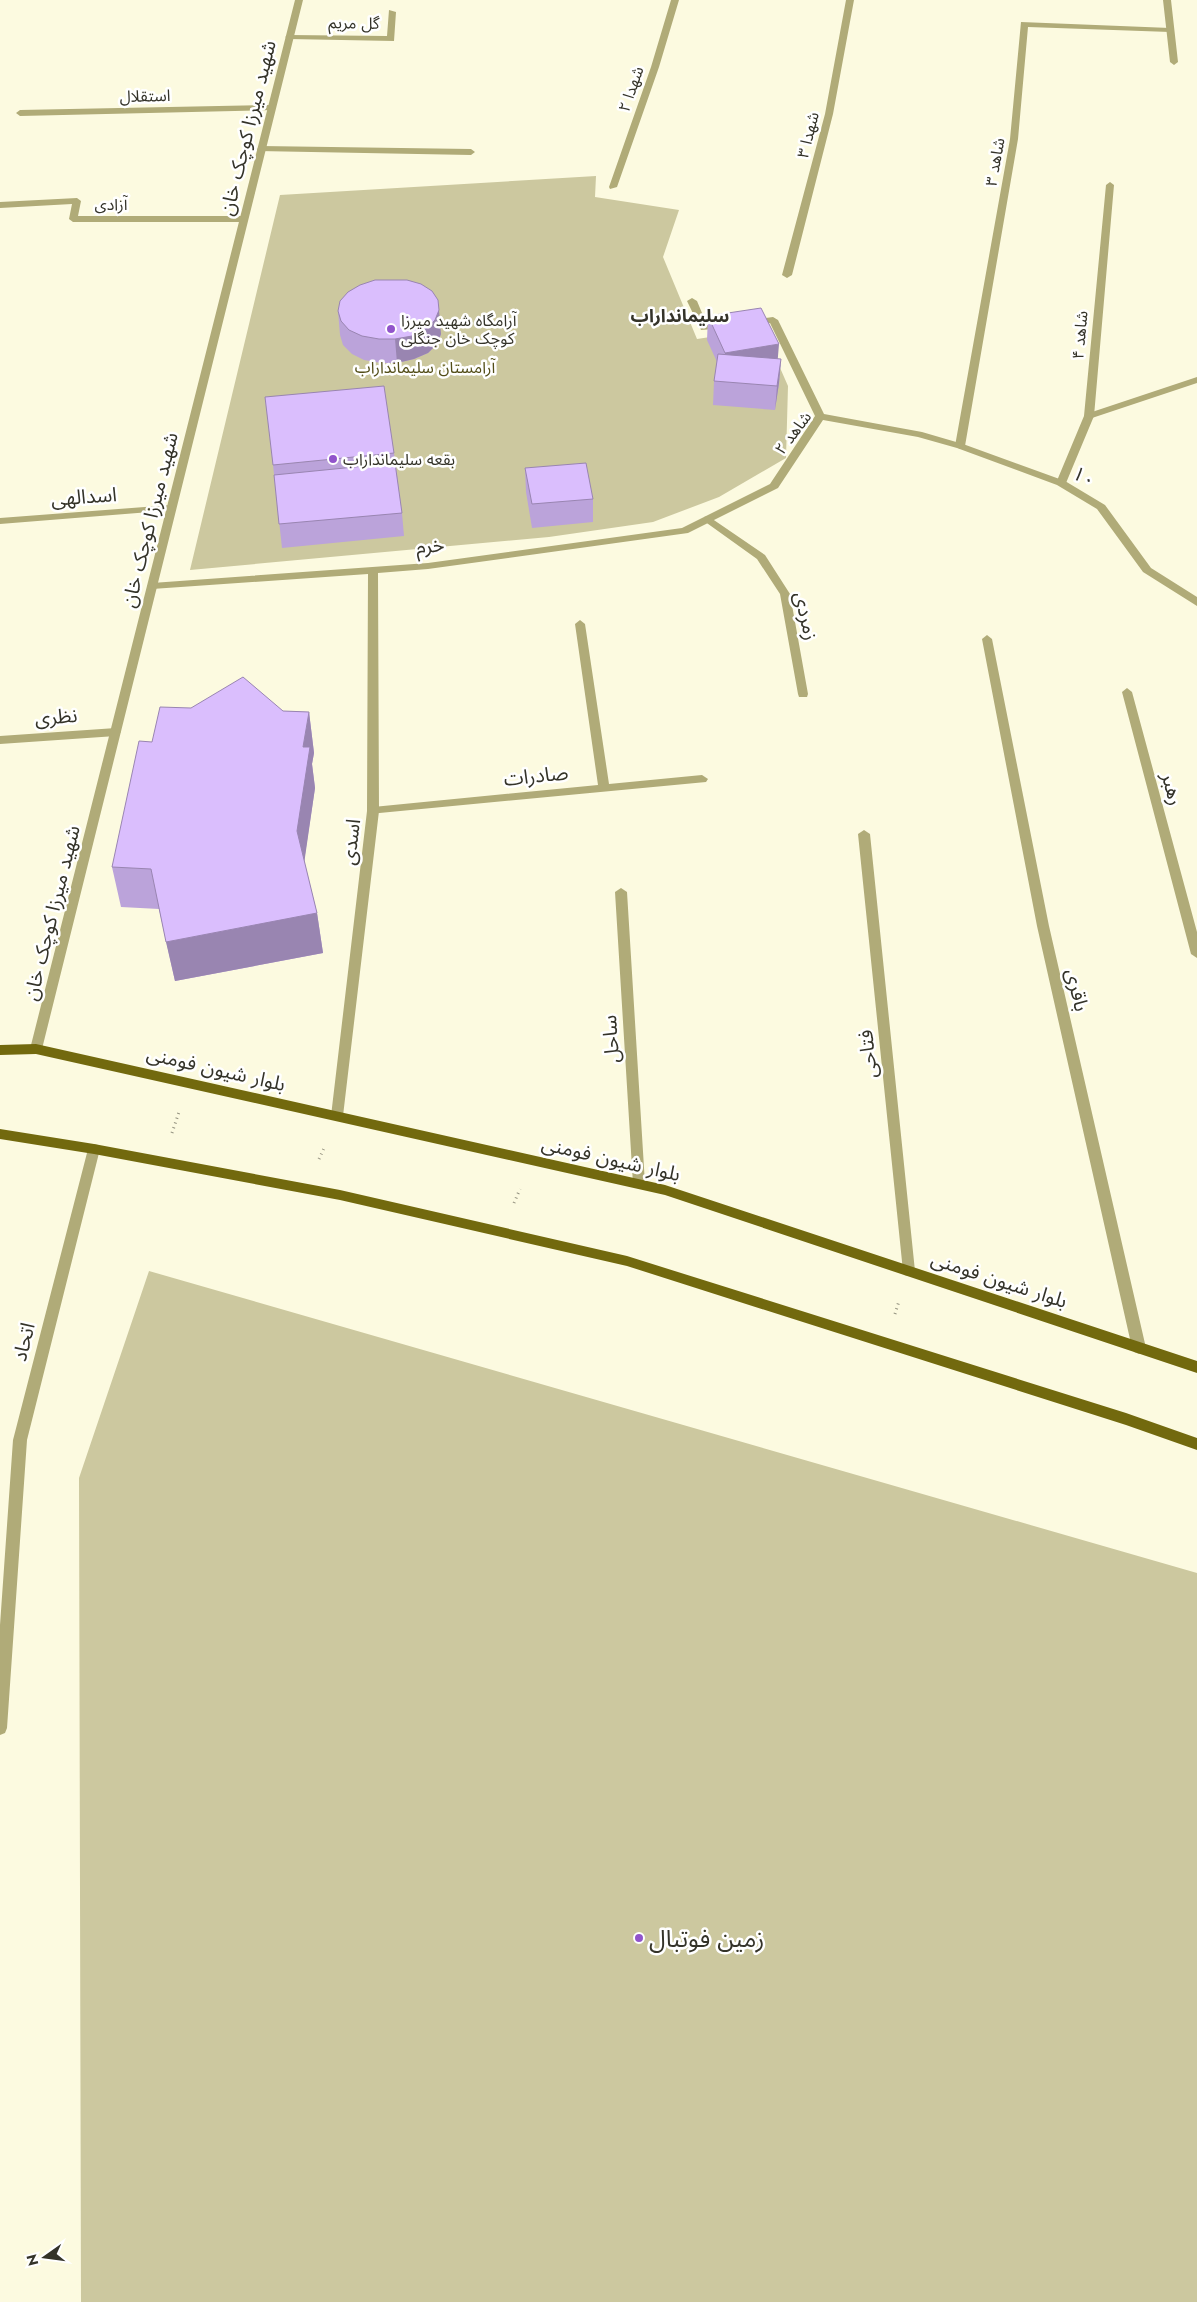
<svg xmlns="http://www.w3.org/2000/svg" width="1197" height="2302" viewBox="0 0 1197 2302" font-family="Jost,'Noto Sans Arabic',sans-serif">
<rect width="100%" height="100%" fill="#fcfae0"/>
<path fill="#ccc89f" d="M596 176 595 197 679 210 663 257 697 339 763 329 788 386 786 458 719 497 653 522 549 537 190 570 280 195Z
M149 1271 1197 1573V2302H81L79 1478Z"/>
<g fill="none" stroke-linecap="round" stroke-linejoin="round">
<path stroke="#959381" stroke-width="3" stroke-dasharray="1 4" stroke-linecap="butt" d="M172 1133 179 1112
M319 1159 325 1146
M514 1203 520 1189
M895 1314 899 1301"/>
<path fill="#b0ab78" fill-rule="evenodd" d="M1021 22 1170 28 1174 30 1170 32 1028 27 1018 139 965 446 960 449 955 446 1010 139Z
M1110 182 1114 185 1094 416 1066 483 1061 486 1056 483 1084 416 1106 185Z
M171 505 176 508 175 510 0 524V518Z
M708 516 765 555 790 594 808 694 807 697H799L798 694 780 594 757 559 704 521V517Z
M580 620 585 624 609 784 702 775 708 779 706 782 369 814 367 811 373 807 598 785 575 624Z
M864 830 870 834 915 1271 914 1275 909 1276 904 1275 903 1271 858 834Z
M621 888 627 892 645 1184 643 1188H635L633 1184 615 892Z"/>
<path fill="#b0ab78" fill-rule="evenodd" d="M671 0H679L659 67 617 187 610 189 609 187 651 67Z
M846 0H854L833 114 792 275 787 278 782 275 825 114Z
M1163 0H1171L1178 62 1174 65 1170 62Z
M389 10 396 12 394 41 289 39 285 37 289 35 387 36Z
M271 105 274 106V110L20 116 16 113 20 110Z
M261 146 471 149 475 152 471 155 258 151 257 149Z
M77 198 81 201 78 216H243L247 219 243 222H73L69 219 72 204 0 208V202Z
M692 298 697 301 707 325 726 324V328L701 330 687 301Z
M773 317 778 320 824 414 922 432 963 444 1065 481 1105 505 1151 568 1197 597V606L1143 572 1097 509 1057 485 957 448 918 437 823 420 778 488 688 533 428 569 378 573 379 811 343 1116 341 1120H333L331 1116 367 811 368 574 152 589 147 586 152 583 428 563 682 528 770 484 815 416 770 323 750 326 745 323 750 320Z
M1197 377V383L1089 419 1084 416 1086 414Z
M987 635 992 639 1049 926 1146 1348 1144 1352 1139 1354 1134 1352 1132 1348 1037 926 982 639Z
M1127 688 1132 692 1197 932V958L1191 954 1122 692Z
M116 728 121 732 116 736 0 744V736Z"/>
<path fill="#b0ab78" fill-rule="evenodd" d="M295 0H303L42 1049 36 1054 30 1049Z
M94 1144 98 1145 100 1149 27 1440 7 1728 5 1733 0 1735V1625L13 1440 88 1149 90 1145Z"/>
<path fill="#72690e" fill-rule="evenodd" d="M36 1044 665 1185 1197 1361V1373L665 1195 36 1054 0 1055V1045Z
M0 1129 94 1144 340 1190 627 1256 1126 1413 1197 1438V1450L1126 1425 627 1266 340 1200 94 1154 0 1139Z"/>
</g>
<path fill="#bba3da" d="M338 311 441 334 437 344 428 353 414 359 397 363H381L364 360 352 354 343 345 340 335Z
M708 316 778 359H781L779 383 775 410 713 405 714 381 717 362 707 340Z
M394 453 402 513 404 536 282 548 273 465Z
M525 468 593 499V522L532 528 526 492Z
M283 711 309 712 314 753 312 764 315 788 304 861 317 913 323 953 175 981 159 909 121 907 112 867 152 742Z"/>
<path fill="#9985b1" d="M439 310 441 334 437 344 428 353 414 359 397 363 395 339Z
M779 344 777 368 724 377 725 353Z
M781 359 779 383 775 410 777 386Z
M309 712 314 753 312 764 315 788 303 871 297 831 303 747Z
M317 913 323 953 175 981 166 942Z"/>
<path fill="#dabefd" stroke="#9985b1" d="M375 280H407L421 284 432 291 438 300 439 310 435 320 426 329 412 336 395 339H379L362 336 349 330 341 321 338 311 340 301 348 292 360 285Z
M761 308 779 344 725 353 708 316Z
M718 354 781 359 777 386 714 381Z
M384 386 394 453 273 465 265 397Z
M395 463 402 513 279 524 274 475Z
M586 463 593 499 532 504 525 468Z
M243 677 283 711 309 712 303 747H310L297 831 317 913 166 942 151 869 112 867 139 741 152 742 160 707 191 708Z"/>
<g fill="#9154cb" stroke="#fff" stroke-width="2">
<circle cx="391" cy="329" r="5"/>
<circle cx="333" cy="459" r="5"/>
<circle cx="639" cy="1938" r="5"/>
</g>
<g text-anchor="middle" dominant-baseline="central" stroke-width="5" stroke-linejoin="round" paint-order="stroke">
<g font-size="16" fill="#343329" stroke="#fff">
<text transform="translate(354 23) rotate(1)">گل مریم</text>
<text transform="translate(631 89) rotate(-71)">شهدا ۲</text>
<text transform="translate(145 96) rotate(-1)">استقلال</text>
<text transform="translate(808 135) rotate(-76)">شهدا ۳</text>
<text transform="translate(995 162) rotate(-80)">شاهد ۳</text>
<text x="111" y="204">آزادی</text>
<text transform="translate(1080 335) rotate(-85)">شاهد ۴</text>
<text transform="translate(793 433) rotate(-53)">شاهد ۲</text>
</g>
<g font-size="16" fill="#343329" stroke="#fff" text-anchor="start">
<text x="401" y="320">آرامگاه شهید میرزا<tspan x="401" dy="18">کوچک خان جنگلی</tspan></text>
<text x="343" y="459">بقعه سلیمانداراب</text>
</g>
<g font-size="16" fill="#524d17" stroke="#fff">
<text x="425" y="367">آرامستان سلیمانداراب</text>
</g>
<g font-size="18" font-weight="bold" fill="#343329" stroke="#fff">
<text x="680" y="316">سلیمانداراب</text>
</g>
<g font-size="20" fill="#343329" stroke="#fff">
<text transform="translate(248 128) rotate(-76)">شهید میرزا کوچک خان</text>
<text transform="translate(1084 477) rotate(29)">۱۰</text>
<text transform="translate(84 497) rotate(-4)">اسدالهی</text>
<text transform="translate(150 520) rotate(-76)">شهید میرزا کوچک خان</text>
<text transform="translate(430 546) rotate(-6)">خرم</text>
<text transform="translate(806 616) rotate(77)">زمردی</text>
<text transform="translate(56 717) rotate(-4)">نظری</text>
<text transform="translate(536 776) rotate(-6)">صادرات</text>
<text transform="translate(1172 789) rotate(75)">رهبر</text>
<text transform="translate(351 842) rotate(-83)">اسدی</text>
<text transform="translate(52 913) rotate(-76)">شهید میرزا کوچک خان</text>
<text transform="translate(1077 990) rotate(77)">باقری</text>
<text transform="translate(611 1039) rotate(-94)">ساحل</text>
<text transform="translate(868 1054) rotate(-96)">فتاحی</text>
<text transform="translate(216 1069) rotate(13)">بلوار شیون فومنی</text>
<text transform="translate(611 1159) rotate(13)">بلوار شیون فومنی</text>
<text transform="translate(999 1280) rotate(18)">بلوار شیون فومنی</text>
<text transform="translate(24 1342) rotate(-76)">اتحاد</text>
</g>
<g font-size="24" fill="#343329" stroke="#fff" text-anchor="start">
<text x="649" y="1938">زمین فوتبال</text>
</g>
</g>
<g transform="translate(45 2257) rotate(256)" stroke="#ffffff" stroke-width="4" paint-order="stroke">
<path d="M0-4L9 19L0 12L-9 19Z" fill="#343329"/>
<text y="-8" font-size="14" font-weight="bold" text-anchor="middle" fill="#343329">N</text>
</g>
</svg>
